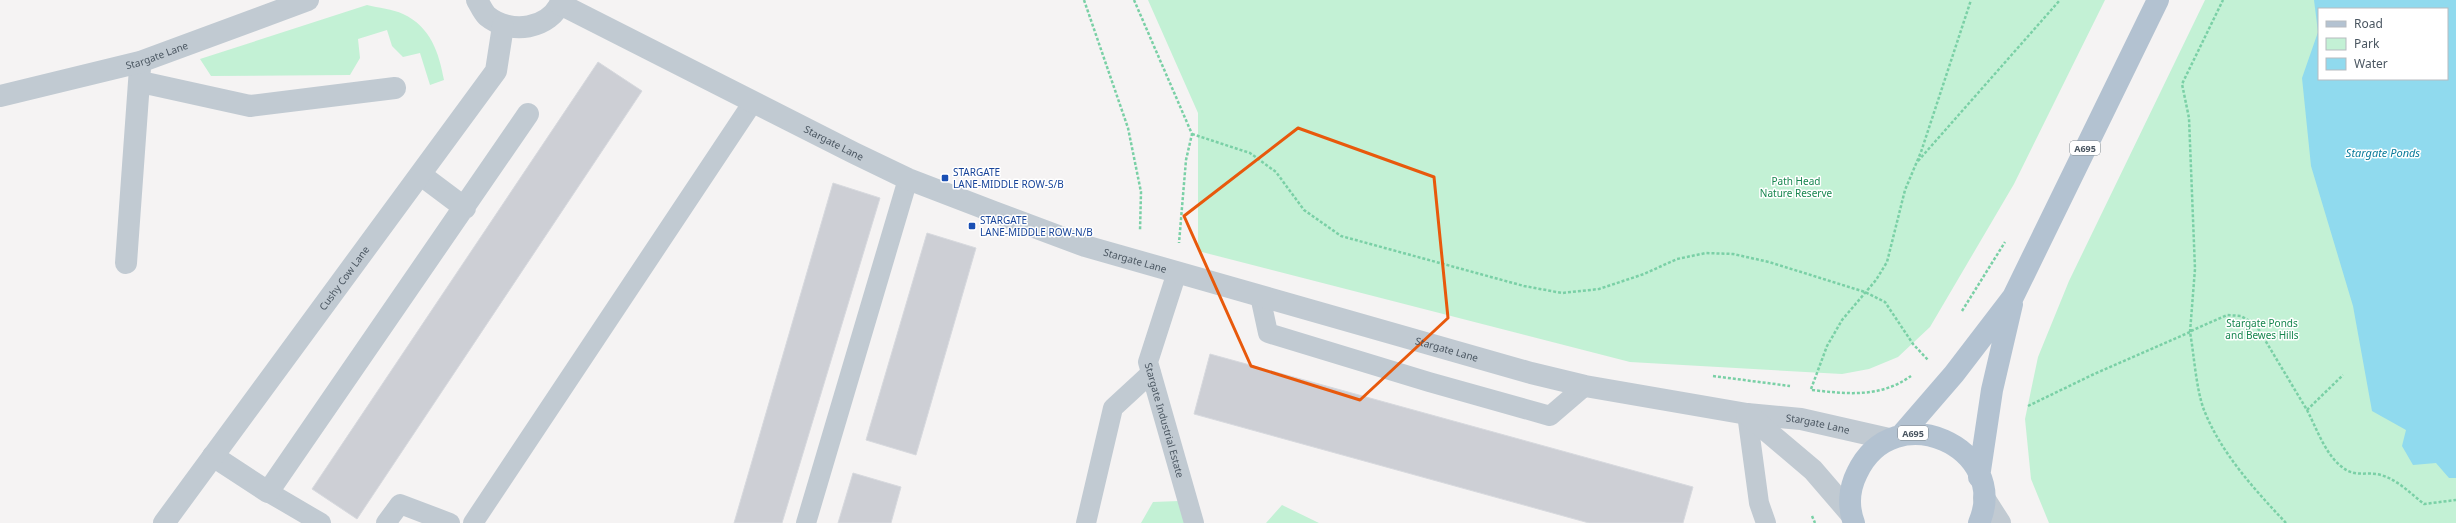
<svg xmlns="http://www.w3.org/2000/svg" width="2456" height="523" viewBox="0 0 2456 523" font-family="'Noto Sans',sans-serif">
<rect width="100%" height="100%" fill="#f5f3f3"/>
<path fill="#c3f1d5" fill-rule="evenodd" d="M1148 0H2105L2014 184 1930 327 1898 357 1869 369 1842 374 1630 362 1198 251V113Z
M2205 0H2456V523H2049L2031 479 2025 419 2038 357 2069 281ZM2319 9H2447V79H2319Z
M367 5C378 8 393 9 403 14 431 27 439 53 444 80L430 85 420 53 403 57 392 46 387 30 358 39 360 58 350 75 211 76 200 59Z
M1179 501 1186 523H1141L1153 502Z
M1282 505 1319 523H1266Z"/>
<path fill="#90daee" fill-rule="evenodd" d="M2314 0H2456V478H2449L2436 463 2413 465 2402 446 2406 430 2372 411 2353 306 2311 166 2302 78 2318 32ZM2319 9H2447V79H2319Z"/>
<path fill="#cdcfd5" stroke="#d7d9de" d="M598 62 642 91 357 519 312 489Z
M833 183 880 198 782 523H734Z
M927 233 976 248 916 455 866 440Z
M1210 354 1693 487 1683 523H1589L1194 414Z
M853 473 901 487 891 523H838Z"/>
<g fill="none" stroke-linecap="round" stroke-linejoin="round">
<path stroke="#7ad0a6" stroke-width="2.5" stroke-dasharray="3 2" stroke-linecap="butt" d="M1084 0 1128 128 1141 192 1140 231
M1134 0 1192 134 1186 160 1179 243
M1192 134 1250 153 1276 172 1304 210 1341 236 1524 286 1562 293 1599 289 1644 274 1677 259 1706 253 1733 254 1769 262 1865 292 1885 302 1913 344 1928 360
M1918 161 2060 0
M1962 311 2005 242
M2191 331 2227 315 2241 316 2256 325 2307 410 2343 375
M2190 332 2195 269 2189 118 2182 84 2223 0
M1713 376 1790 386
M1811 389 1827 346 1842 320 1876 280 1887 262 1905 190 1921 152 1971 0
M1812 390C1848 394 1880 398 1911 376
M2028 406 2092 375 2190 332C2194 354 2196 389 2204 410 2221 453 2254 489 2286 523
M2307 410C2317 429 2325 454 2342 467 2355 478 2367 471 2381 475 2398 480 2410 493 2424 504L2456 500
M1812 516 1815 523"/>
<g stroke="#c1cad2" stroke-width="20">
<path id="s1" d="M1177 272 1148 362 1194 523"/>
<path d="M1260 296 1268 333 1429 382 1550 416 1585 386"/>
<path d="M1747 414 1759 503 1766 523"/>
<path d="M268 492 321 523"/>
<path d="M386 523 400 504 450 523"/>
<path d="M473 523 753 102"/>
<path d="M806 523 908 179"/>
<path d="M1086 523 1113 408 1151 373"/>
</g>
<path stroke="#c1cad2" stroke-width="22" d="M141 82 250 106 395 88
M421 175 465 208
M126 263 140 68
M213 456 268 492 528 114"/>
<g stroke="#c1cad2" stroke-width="22">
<path d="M477 0C480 5 483 12 487 16 510 35 550 30 562 0"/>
<path id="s2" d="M560 4 854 153 908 179 994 212 1085 246 1531 373 1585 386 1747 414 1801 419 1889 439"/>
<path id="s3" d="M0 96 140 62 308 0"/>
<path d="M1747 414 1813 470 1850 513"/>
<path d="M1984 498 2000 523"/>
<path id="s4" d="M164 523 496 71 503 26"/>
</g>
<path stroke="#b3c2d1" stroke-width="22" d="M1903 433 1954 374 2013 297 2158 0
M1979 477 1992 390 2012 304
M1854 523C1848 507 1849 489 1857 473 1894 394 2011 448 1979 523"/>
</g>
<path fill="none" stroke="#e8590c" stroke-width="3" stroke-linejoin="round" d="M1298 128 1434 177 1448 318 1360 400 1251 366 1184 216Z"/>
<g fill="#1a4fb4" stroke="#fff" stroke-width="1.5">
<rect x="941" y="174" width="8" height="8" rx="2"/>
<rect x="968" y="222" width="8" height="8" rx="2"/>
</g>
<g text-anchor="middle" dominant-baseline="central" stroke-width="3" stroke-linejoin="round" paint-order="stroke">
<g fill="#fff" stroke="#808990" stroke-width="1">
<rect x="2070" y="141" width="30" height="14" rx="3"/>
<rect x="1898" y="426" width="30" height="14" rx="3"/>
</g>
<g font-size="9" font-weight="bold" fill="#4a5661">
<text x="2085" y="148">A695</text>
<text x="1913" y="433">A695</text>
</g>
<g font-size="10" fill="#4a5661" stroke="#fff">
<text stroke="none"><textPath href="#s3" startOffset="162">Stargate Lane</textPath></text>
<text stroke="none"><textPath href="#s2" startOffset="307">Stargate Lane</textPath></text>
<text stroke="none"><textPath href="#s2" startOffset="631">Stargate Lane</textPath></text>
<text stroke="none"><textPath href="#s4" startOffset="304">Cushy Cow Lane</textPath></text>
<text stroke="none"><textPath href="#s2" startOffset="955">Stargate Lane</textPath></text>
<text stroke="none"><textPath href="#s1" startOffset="155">Stargate Industrial Estate</textPath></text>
<text stroke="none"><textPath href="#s2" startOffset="1334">Stargate Lane</textPath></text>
</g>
<g font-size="10" fill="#164399" stroke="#fff" text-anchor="start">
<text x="953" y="172">STARGATE<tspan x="953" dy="12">LANE-MIDDLE ROW-S/B</tspan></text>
<text x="980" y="220">STARGATE<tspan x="980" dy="12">LANE-MIDDLE ROW-N/B</tspan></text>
</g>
<g font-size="10" fill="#17864f" stroke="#fff">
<text x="1796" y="181">Path Head<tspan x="1796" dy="12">Nature Reserve</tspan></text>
<text x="2262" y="323">Stargate Ponds<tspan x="2262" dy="12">and Bewes Hills</tspan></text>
</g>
<g font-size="11" font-style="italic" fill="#0c7c9b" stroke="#fff">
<text x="2383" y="152">Stargate Ponds</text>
</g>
</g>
<rect x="2318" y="8" width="130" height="72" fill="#ffffff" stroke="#b7bbc0"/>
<rect x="2326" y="21" width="20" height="6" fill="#b3c2d1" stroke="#b7bbc0"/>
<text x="2354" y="28" font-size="12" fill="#4a5661">Road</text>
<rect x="2326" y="38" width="20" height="12" fill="#c3f1d5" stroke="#b7bbc0"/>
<text x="2354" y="48" font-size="12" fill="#4a5661">Park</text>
<rect x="2326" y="58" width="20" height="12" fill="#90daee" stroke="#b7bbc0"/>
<text x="2354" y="68" font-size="12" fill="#4a5661">Water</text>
</svg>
